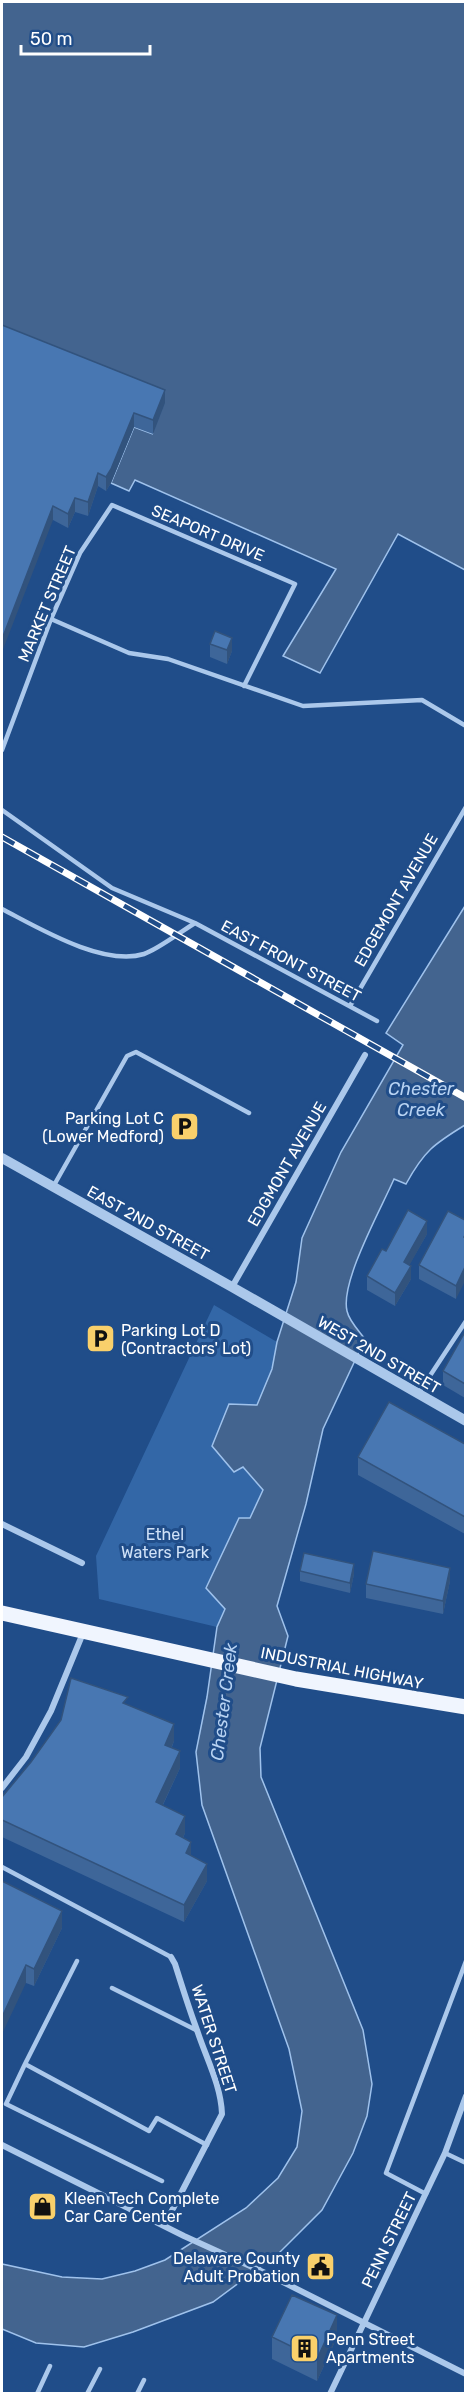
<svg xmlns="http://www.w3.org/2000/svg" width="467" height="2395" viewBox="0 0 467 2395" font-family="Rubik,sans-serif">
<rect width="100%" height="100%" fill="#204d89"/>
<path fill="#3367a7" d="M214 1305 277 1342 272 1369 257 1406 243 1467 263 1490 250 1518 225 1609 217 1627 99 1599 96 1556Z"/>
<path fill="#43648f" stroke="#9fc2ec" stroke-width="1.5" d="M2 2H465V570L398 534 320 673 283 656 336 569 135 480 129 491 111 483 134 427 153 434 2 339Z
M465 906V1125C434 1144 424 1151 406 1184L394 1179C381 1209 340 1282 347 1311 349 1321 359 1331 365 1339L323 1429 306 1504 277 1606 288 1636 260 1748 261 1777 363 2030 372 2084 367 2116 353 2153 322 2210 278 2254 213 2302 133 2332 84 2347 36 2343 2 2329V2264L62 2277 102 2279 135 2271 165 2260 246 2208 278 2178 297 2147 302 2111 289 2049 202 1805 196 1752 207 1697 217 1627 225 1609 206 1588 239 1518H250L263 1490 243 1467 234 1472 212 1446 229 1404 257 1405 272 1369 277 1342 296 1282 302 1238 341 1152 403 1045 386 1033Z"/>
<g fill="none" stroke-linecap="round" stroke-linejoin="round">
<path stroke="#abc8eb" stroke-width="4.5" d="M51 619 129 653 168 659 303 706 422 700 466 726
M2 750 51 619 80 553 112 505 295 584 244 686
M2 810 112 888 195 923
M2 909C37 927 103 967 144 954 157 950 182 931 195 923L377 1021
M350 1006 466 807
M53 1187 127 1056 136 1052 249 1113
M418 1394 466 1321
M2 1867 171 1957
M77 1961 25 2064 149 2131 157 2118 207 2145
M112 1988 196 2030
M25 2064 6 2104 162 2181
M445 2153 466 2163
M426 2194 386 2173 466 1961
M37 2394 50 2366
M87 2394 100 2369
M137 2394 144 2380"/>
<path stroke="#abc8eb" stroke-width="6" d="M232 1287 365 1055
M2 1524 82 1563
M2 1788 26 1757 51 1711 83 1633
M2 2145 184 2236 263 2272 466 2374
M164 2226 222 2114C221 2085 206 2058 197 2030 189 2009 182 1986 175 1964L171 1957
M330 2394 445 2153 466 2096"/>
<path stroke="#abc8eb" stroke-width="10" d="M2 1158 232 1287 466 1421"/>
<path stroke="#f0f5fe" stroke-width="15" d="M2 1613 296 1679 466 1707"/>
<defs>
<path id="rail" d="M2 837 466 1098"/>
</defs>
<use href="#rail" stroke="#fff" stroke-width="7"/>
<use href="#rail" stroke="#204d89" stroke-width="4.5" stroke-dasharray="14" stroke-linecap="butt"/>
</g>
<path fill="#3e6699" d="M2 325 165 403 153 434 134 427 111 483 106 491 98 486 88 516 75 512 68 528 53 520Z
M210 644 232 651 227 664 210 657Z
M465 1220 456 1299 419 1279V1265Z
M427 1234 409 1265 411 1279 395 1306 367 1290V1276L386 1251Z
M465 1332V1398L443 1385V1371Z
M465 1444V1534L358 1475V1457Z
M300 1571 354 1574 350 1593 300 1581Z
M450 1581 443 1614 366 1598V1584Z
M128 1705 174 1741 172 1747 180 1768 163 1805 185 1833 183 1838 191 1856 207 1881 184 1922 2 1837V1797L31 1762Z
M2 1881 62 1928 34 1986 26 1983Z
M272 2337H337L317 2381 272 2359Z"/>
<path fill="#32537d" d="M165 390V403L153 434V420Z
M134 413V427L111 483 106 491V477Z
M98 473V486L88 516V502Z
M75 498V512L68 528V514Z
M53 506V520L2 652V639Z
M232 638V651L227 664V650Z
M427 1221V1234L404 1275V1262Z
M411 1266V1279L395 1306V1293Z
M465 1267V1281L456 1299V1286Z
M354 1564V1574L350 1593V1583Z
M450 1568V1581L443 1614V1601Z
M174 1724V1741L165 1762V1745Z
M180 1751V1768L156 1819V1802Z
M185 1816V1833L176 1852V1834Z
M191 1842V1859L186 1853Z
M207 1864V1881L184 1922V1905Z
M62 1911V1928L34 1986V1969Z
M26 1965V1983L2 2034V2017Z
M337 2315V2337L317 2381V2359Z"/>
<path fill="#4877b2" stroke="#32537d" stroke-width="1.5" d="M2 325 165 390 153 420 134 413 111 469 106 477 98 473 88 502 75 498 68 514 53 506 2 639Z
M215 631 232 638 227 650 210 644Z
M408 1210 427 1221 404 1262 411 1266 395 1293 367 1276 382 1249 386 1251Z
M448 1211 465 1220V1235L464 1237 465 1238V1267L456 1286 419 1265Z
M465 1332V1384L443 1371Z
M389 1402 465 1444V1517L358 1457Z
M373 1551 450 1568 443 1601 366 1584Z
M304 1553 354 1564 350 1583 300 1571Z
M71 1678 128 1697 123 1703 174 1724 165 1745 180 1751 156 1802 185 1816 176 1834 191 1842 186 1853 207 1864 184 1905 2 1820V1797L31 1762 61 1720Z
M2 1881 62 1911 34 1969 26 1965 2 2017Z
M292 2295 337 2315 317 2359 272 2337Z"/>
<defs>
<symbol id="parking-square" viewBox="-11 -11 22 22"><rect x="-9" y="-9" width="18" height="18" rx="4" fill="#f9d06b" stroke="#204d89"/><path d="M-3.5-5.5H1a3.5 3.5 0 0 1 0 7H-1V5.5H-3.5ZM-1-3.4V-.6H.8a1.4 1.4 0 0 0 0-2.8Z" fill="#111"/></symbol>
<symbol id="shop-square" viewBox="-11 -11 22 22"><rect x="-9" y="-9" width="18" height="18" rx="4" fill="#f9d06b" stroke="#204d89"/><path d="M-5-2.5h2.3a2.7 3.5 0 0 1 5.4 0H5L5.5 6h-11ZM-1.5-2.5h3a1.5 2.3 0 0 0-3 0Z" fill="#111"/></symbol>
<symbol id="civic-square" viewBox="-11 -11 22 22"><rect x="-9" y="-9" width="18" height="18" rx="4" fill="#f9d06b" stroke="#204d89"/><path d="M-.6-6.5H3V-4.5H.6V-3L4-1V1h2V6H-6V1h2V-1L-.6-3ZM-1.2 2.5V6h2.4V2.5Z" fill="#111"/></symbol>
<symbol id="building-square" viewBox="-11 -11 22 22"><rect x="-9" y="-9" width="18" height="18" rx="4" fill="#f9d06b" stroke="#204d89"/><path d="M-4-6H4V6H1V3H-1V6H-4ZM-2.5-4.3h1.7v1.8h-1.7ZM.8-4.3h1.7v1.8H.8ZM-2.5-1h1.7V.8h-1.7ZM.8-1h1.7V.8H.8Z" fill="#111"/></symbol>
</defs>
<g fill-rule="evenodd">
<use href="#parking-square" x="168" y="1110" width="33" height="33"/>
<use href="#parking-square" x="84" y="1322" width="33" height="33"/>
<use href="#shop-square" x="26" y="2190" width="33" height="33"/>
<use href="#civic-square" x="304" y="2250" width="33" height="33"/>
<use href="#building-square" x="288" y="2332" width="33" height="33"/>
</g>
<g text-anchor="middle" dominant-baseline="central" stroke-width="6" stroke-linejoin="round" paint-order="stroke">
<g font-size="16" fill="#fff" stroke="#204d89">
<text transform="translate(208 533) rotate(23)">SEAPORT DRIVE</text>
<text transform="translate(47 604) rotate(-67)">MARKET STREET</text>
<text transform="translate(396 900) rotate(-60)">EDGEMONT AVENUE</text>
<text transform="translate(291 961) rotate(28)">EAST FRONT STREET</text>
<text transform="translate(287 1164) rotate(-60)">EDGMONT AVENUE</text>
<text transform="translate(148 1223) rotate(29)">EAST 2ND STREET</text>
<text transform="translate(379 1355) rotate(30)">WEST 2ND STREET</text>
<text transform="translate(342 1668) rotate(11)">INDUSTRIAL HIGHWAY</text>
<text transform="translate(214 2039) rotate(72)">WATER STREET</text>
<text transform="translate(389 2240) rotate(-64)">PENN STREET</text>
</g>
<g font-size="16" fill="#fff" stroke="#204d89" text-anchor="start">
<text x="164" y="1118" text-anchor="end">Parking Lot C<tspan x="164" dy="18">(Lower Medford)</tspan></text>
<text x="121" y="1330">Parking Lot D<tspan x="121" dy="18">(Contractors' Lot)</tspan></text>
<text x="64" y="2198">Kleen Tech Complete<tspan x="64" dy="18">Car Care Center</tspan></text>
<text x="300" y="2258" text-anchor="end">Delaware County<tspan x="300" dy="18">Adult Probation</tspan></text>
<text x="326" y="2339">Penn Street<tspan x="326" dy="18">Apartments</tspan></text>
</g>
<g font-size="16" fill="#d0e2f8" stroke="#204d89">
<text x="165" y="1534">Ethel<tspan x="165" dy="18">Waters Park</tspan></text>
</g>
<g font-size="18" font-style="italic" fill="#b7d2f2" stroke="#204d89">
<text x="421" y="1089">Chester<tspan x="421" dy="21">Creek</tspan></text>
<text transform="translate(224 1702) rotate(-83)">Chester Creek</text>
</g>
</g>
<rect width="467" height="2395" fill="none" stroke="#ffffff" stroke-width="6"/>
<path d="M21 45v9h129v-9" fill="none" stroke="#ffffff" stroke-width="3"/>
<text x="30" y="45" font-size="18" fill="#ffffff" stroke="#204d89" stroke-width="4.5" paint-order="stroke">50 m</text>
</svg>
